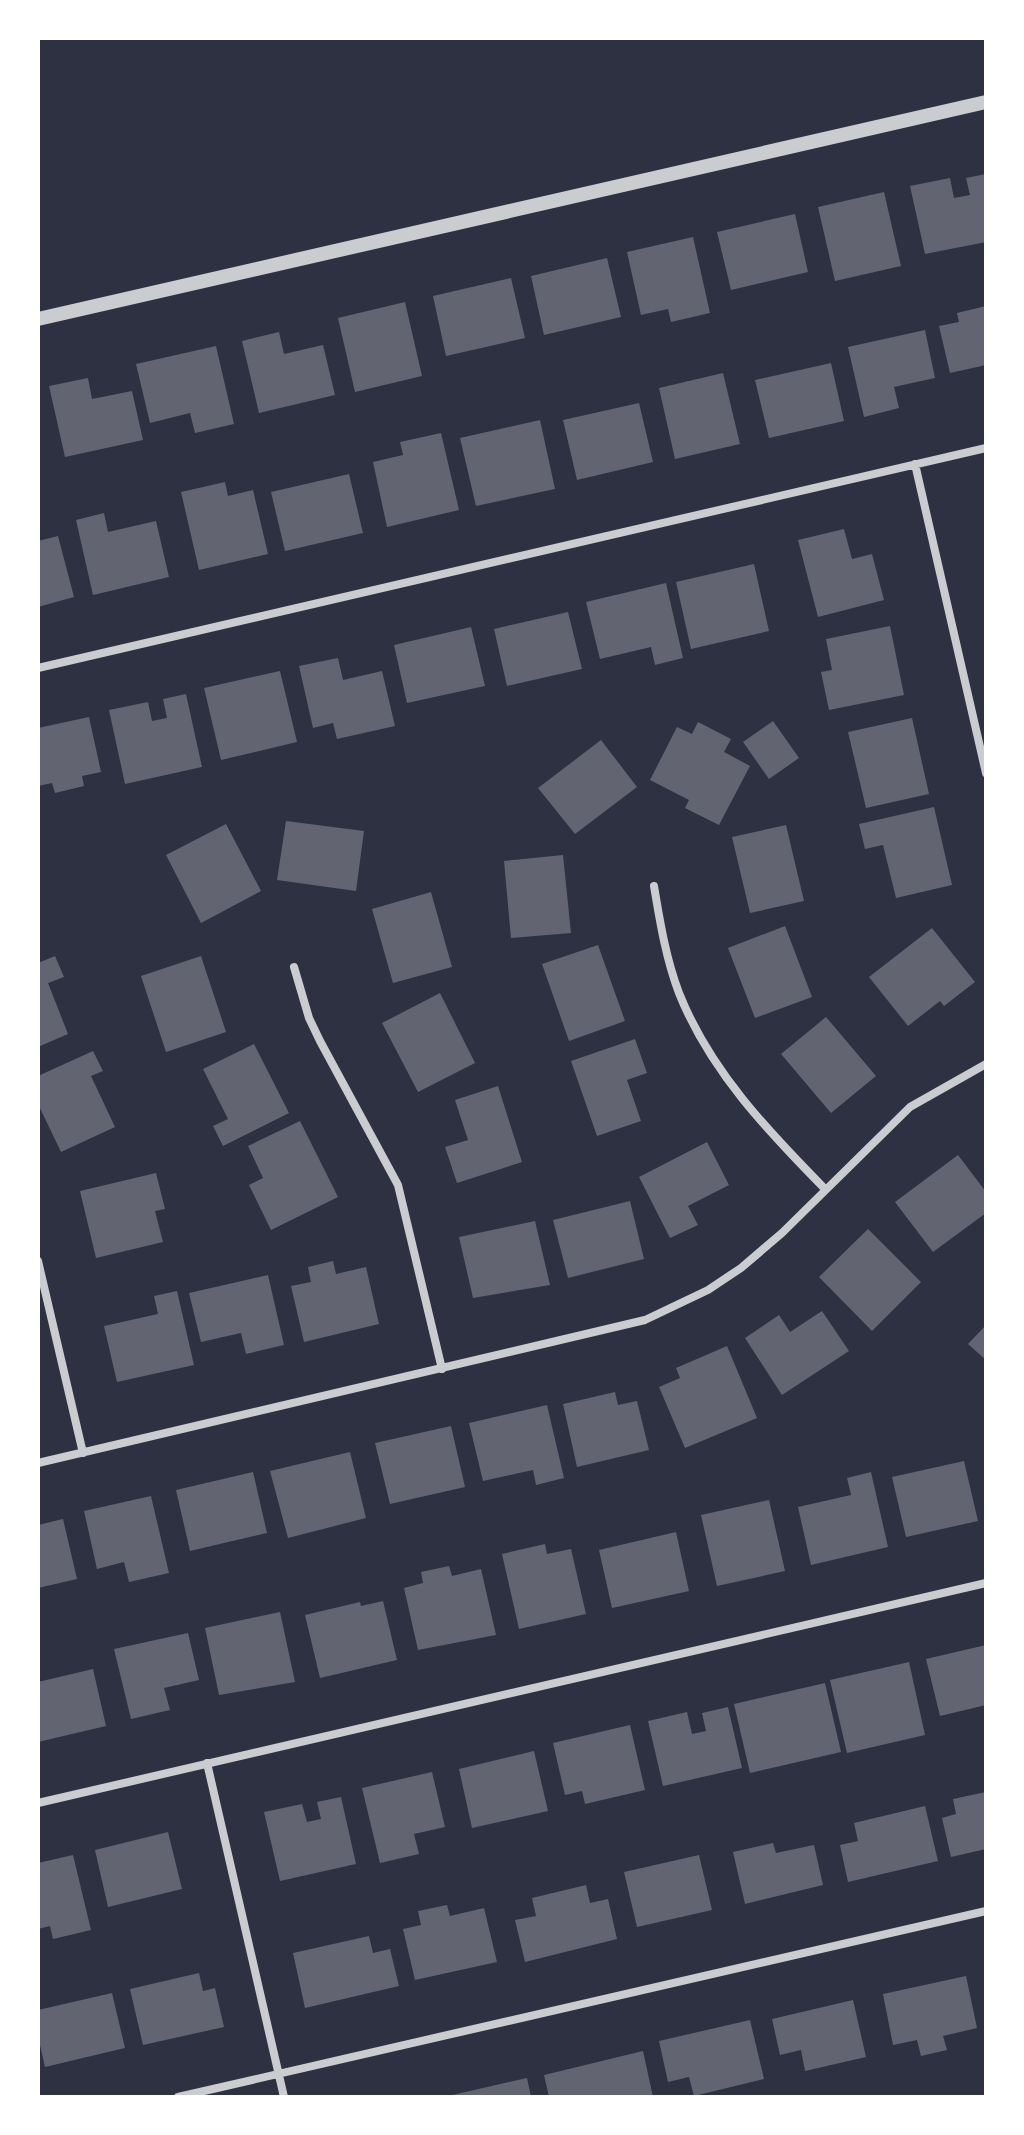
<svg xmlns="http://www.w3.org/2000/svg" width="1024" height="2135" viewBox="0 0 1024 2135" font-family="'Playfair Display',serif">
<rect width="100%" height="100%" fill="#2d3142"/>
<path fill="#626471" d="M986 174V242L925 254 910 186 950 178 954 198 970 195 966 178Z
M884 192 901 266 835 281 818 207Z
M795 214 808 272 731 290 717 232Z
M693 237 710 313 671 322 668 309 641 315 627 252Z
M607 258 621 317 544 335 531 276Z
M511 278 525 338 446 356 433 296Z
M405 302 422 376 355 392 338 318Z
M986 306V365L950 373 939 326 959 322 957 313Z
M925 330 935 378 894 387 899 408 864 417 848 347Z
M279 332 284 354 323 345 335 395 259 413 242 341Z
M216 346 234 424 195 433 190 413 150 423 136 364Z
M831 363 844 421 769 438 755 380Z
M723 373 740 444 675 459 659 388Z
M88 378 92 399 132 391 143 440 65 457 49 386Z
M639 403 653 462 577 480 563 420Z
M540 420 555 489 476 506 460 438Z
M441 433 459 510 387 527 373 462 403 455 400 442Z
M349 474 363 533 285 551 271 492Z
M225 482 228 496 253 490 268 554 199 570 181 492Z
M104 513 108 532 156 521 169 577 93 595 76 520Z
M844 529 852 559 872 554 884 600 818 617 798 540Z
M58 536 74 597 38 607V541Z
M754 564 769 631 691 649 676 582Z
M666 583 683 658 655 665 651 647 600 659 586 602Z
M568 612 582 669 507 686 494 629Z
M890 626 904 695 829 710 821 672 832 670 826 639Z
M471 627 485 686 407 703 394 645Z
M338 658 343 680 382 671 395 726 337 739 333 723 313 728 299 666Z
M280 671 297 742 221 760 204 688Z
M186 694 202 767 125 784 109 710 148 702 152 721 167 718 163 699Z
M89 717 101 772 82 776 84 786 55 793 52 783 38 786V728Z
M912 718 929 794 866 808 848 732Z
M773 721 799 758 769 779 743 742Z
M698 722 731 739 724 752 750 766 719 825 685 808 689 800 650 780 677 727 692 734Z
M601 740 637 787 575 834 538 788Z
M934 807 952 885 896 898 883 845 865 849 859 824Z
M286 821 364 831 356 891 277 880Z
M226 824 261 891 201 923 166 855Z
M786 825 804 901 750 913 732 837Z
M563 855 571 933 511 938 504 861Z
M431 892 452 967 393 983 372 909Z
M785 926 812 997 755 1018 728 948Z
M932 928 975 982 944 1006 940 1001 908 1026 869 977Z
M598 945 625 1021 569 1041 542 964Z
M55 956 64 977 48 983 68 1034 38 1047V963Z
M201 956 226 1032 166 1052 141 976Z
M440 993 475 1063 418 1092 382 1023Z
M826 1017 876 1076 831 1113 781 1054Z
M635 1039 647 1073 627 1080 641 1121 597 1136 571 1061Z
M254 1044 289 1113 223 1146 213 1126 228 1119 203 1069Z
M93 1051 103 1071 91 1076 115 1127 61 1152 38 1104V1076Z
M498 1086 522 1162 457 1183 445 1147 468 1140 455 1100Z
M300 1121 338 1197 271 1230 249 1185 263 1178 248 1146Z
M707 1142 729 1185 688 1206 698 1225 670 1238 639 1177Z
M958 1155 986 1192V1213L933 1252 895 1202Z
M156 1173 165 1209 155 1211 163 1242 96 1258 80 1191Z
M630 1201 644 1259 568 1278 553 1220Z
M535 1221 550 1285 473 1298 459 1237Z
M868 1229 921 1282 872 1331 819 1277Z
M333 1261 336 1274 366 1267 379 1324 304 1342 291 1286 311 1282 308 1267Z
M268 1275 284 1345 246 1354 241 1333 201 1342 189 1293Z
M177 1291 194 1365 117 1382 104 1326 158 1314 154 1296Z
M822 1311 849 1351 782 1395 745 1338 779 1315 790 1332Z
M986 1325V1360L968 1344Z
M727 1346 757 1418 685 1448 659 1387 680 1378 676 1368Z
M615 1392 618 1405 637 1401 649 1450 577 1467 563 1404Z
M547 1405 564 1478 536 1485 533 1470 483 1481 469 1423Z
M451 1426 465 1487 390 1504 375 1443Z
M350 1452 366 1518 288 1538 270 1471Z
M964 1461 978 1521 906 1537 892 1477Z
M253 1472 267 1533 190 1551 176 1490Z
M871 1472 888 1547 811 1565 798 1507 851 1495 847 1478Z
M151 1496 169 1573 129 1582 124 1562 97 1569 84 1511Z
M769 1500 785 1571 717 1586 701 1515Z
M63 1519 77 1579 38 1588V1525Z
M676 1532 689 1591 612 1608 599 1550Z
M545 1544 547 1554 571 1549 586 1614 519 1629 502 1554Z
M449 1566 452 1576 481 1569 496 1635 418 1650 404 1588 423 1583 421 1572Z
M383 1601 397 1660 320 1678 305 1615 360 1602 361 1606Z
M280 1612 295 1682 219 1695 205 1628Z
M188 1633 199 1680 164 1688 170 1710 131 1719 114 1649Z
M986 1645V1705L940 1716 926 1659Z
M909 1662 925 1735 847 1753 830 1680Z
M93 1669 106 1726 38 1742V1682Z
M825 1683 841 1752 750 1773 734 1704Z
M728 1707 742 1768 663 1786 648 1721 687 1712 692 1734 706 1731 702 1713Z
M630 1725 645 1790 585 1804 582 1791 565 1795 553 1743Z
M534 1751 548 1811 472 1828 459 1769Z
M432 1772 445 1827 414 1834 419 1854 380 1863 362 1788Z
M986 1792V1849L951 1857 942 1818 956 1814 953 1799Z
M341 1797 356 1864 280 1881 264 1812 302 1804 307 1822 321 1819 317 1802Z
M925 1806 938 1861 848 1882 840 1845 858 1841 854 1823Z
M168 1832 182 1889 108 1907 95 1850Z
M773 1843 776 1853 814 1845 823 1885 745 1904 733 1852Z
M73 1855 91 1930 53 1939 50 1926 38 1929V1863Z
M699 1855 712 1910 637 1927 624 1872Z
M586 1885 590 1903 608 1899 617 1939 525 1962 515 1920 536 1916 532 1898Z
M447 1905 450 1916 484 1908 497 1962 415 1980 403 1929 421 1925 418 1911Z
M369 1936 373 1953 390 1949 399 1986 305 2008 293 1953Z
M199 1973 203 1991 215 1988 224 2027 143 2045 130 1989Z
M966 1976 977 2028 943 2036 947 2050 921 2056 917 2040 893 2045 883 1994Z
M112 1993 125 2048 45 2067 38 2036V2010Z
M853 2000 866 2057 805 2071 801 2050 780 2055 772 2019Z
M750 2020 764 2079 694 2096 689 2077 668 2082 659 2041Z
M643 2051 653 2097H549L544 2075Z
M527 2078 531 2097H449L448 2096Z"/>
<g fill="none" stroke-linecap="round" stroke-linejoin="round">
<path stroke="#caccd0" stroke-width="8" d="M915 464 986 773
M38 668 986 448
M654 886C660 922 666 959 679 993 710 1071 768 1131 825 1189
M294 967 309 1018 320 1041 398 1185 442 1369
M38 1261 83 1453
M38 1463 645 1320 708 1290 741 1268 782 1233 910 1107 986 1064
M207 1763 284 2097
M38 1803 986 1583
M178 2097 986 1911"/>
<path stroke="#caccd0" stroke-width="14" d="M38 319 986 102"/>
</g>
<rect width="1024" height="2135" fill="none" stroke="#ffffff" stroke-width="80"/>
</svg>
